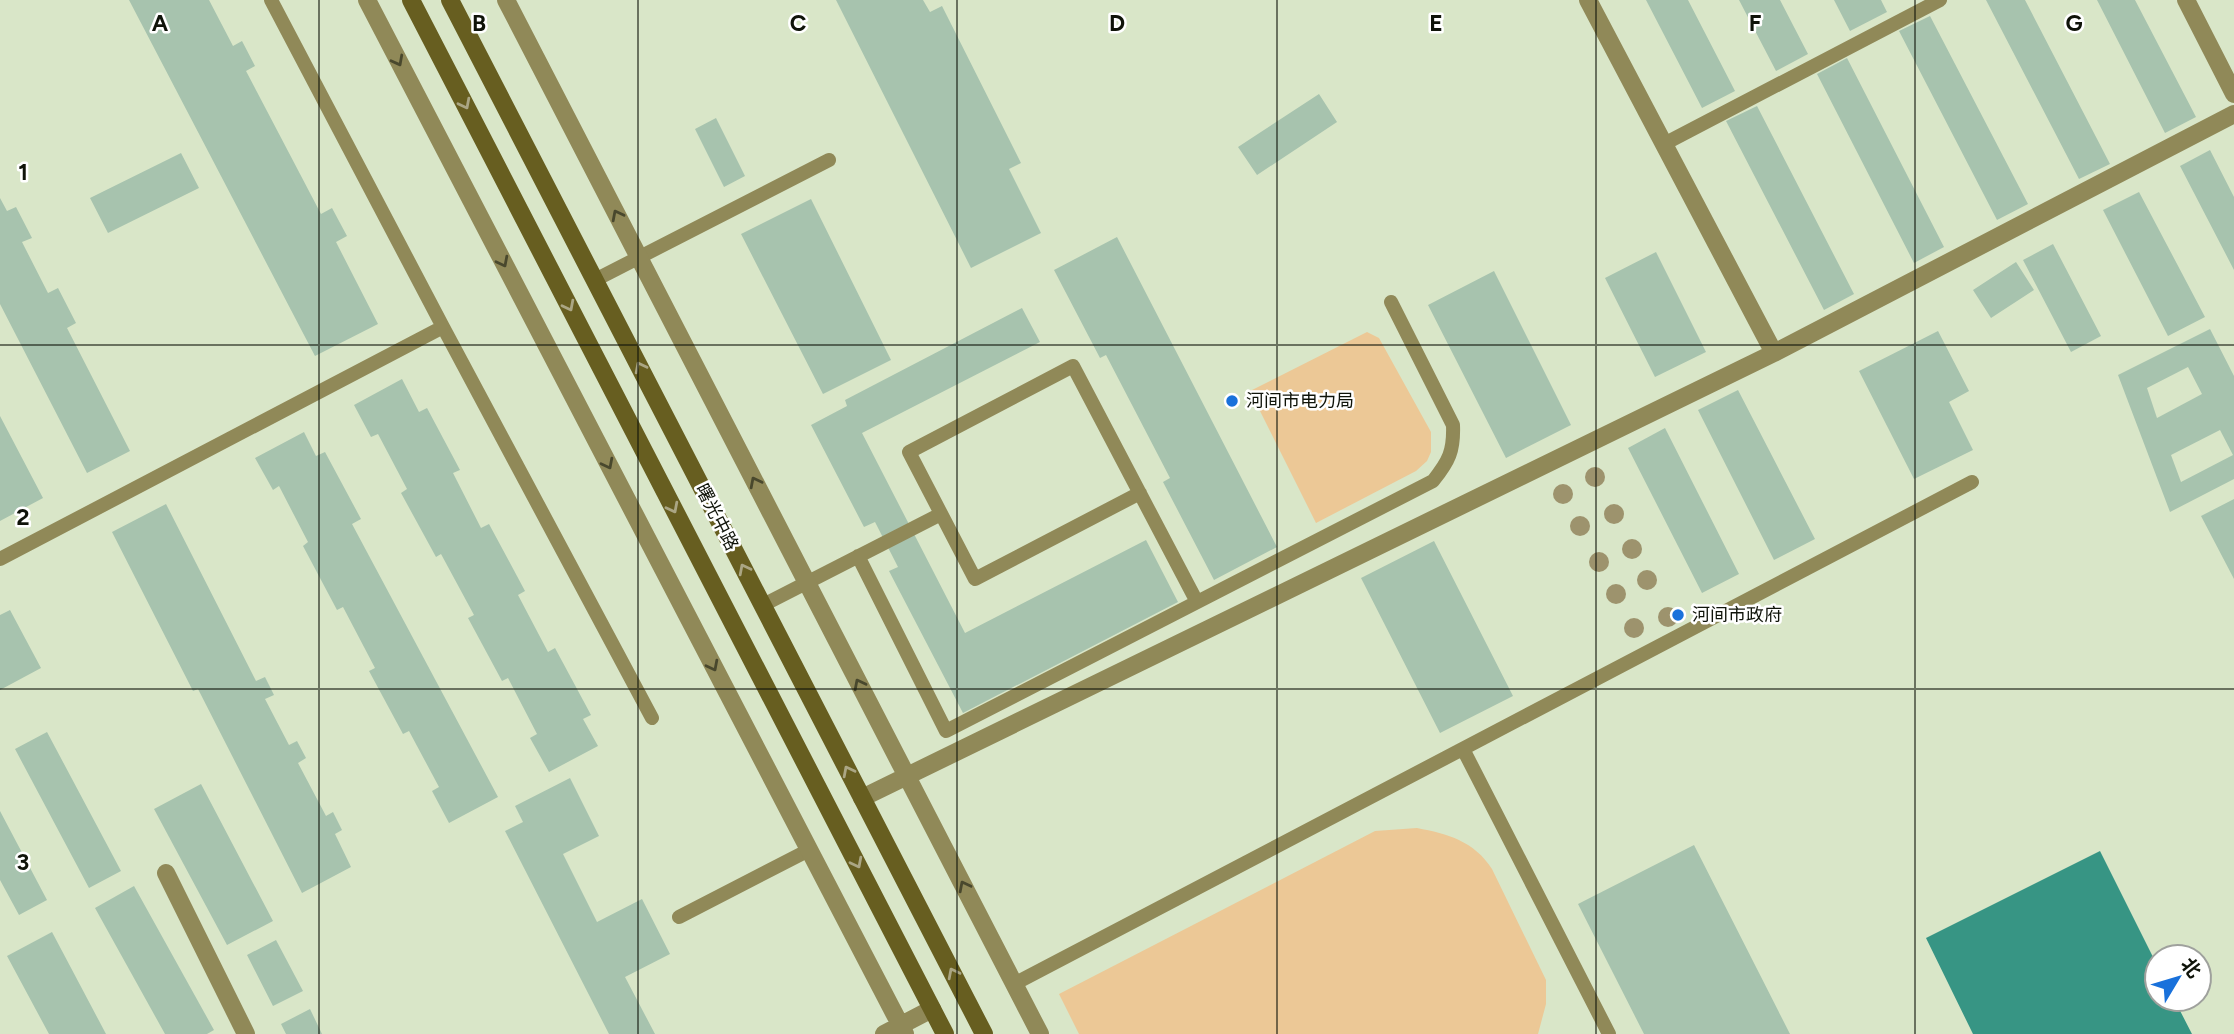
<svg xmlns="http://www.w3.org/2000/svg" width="2234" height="1034" viewBox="0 0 2234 1034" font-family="Figtree,'Noto Sans SC',sans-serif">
<rect width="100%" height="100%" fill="#d9e6c8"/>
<path fill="#ecc896" d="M1367 332 1379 338 1431 432V452L1427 461 1416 471 1316 523 1250 391Z
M1417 828C1448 834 1474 841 1492 869L1546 980V1004L1538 1034H1079L1059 994 1375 831Z"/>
<path fill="#379584" d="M2100 851 2157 965V999H2174L2192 1034H1973L1926 938Z"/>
<path fill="#a7c3ae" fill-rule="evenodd" d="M129 0H209L233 46 242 41 255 66 246 71 321 214 332 208 347 236 336 242 378 324 315 356Z
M836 0H923L930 12 942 6 1021 163 1009 169 1041 233 971 268Z
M1646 0H1688L1735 91 1702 108Z
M1739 0H1780L1808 54 1776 71Z
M1834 0H1881L1887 12 1850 31Z
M1986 0H2025L2110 164 2079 179Z
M2097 0H2135L2196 117 2165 133Z
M1930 16 2028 204 1997 220 1899 31Z
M1847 58 1944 247 1914 263 1817 74Z
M1319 94 1337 122 1257 175 1238 147Z
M1757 106 1854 294 1824 310 1726 121Z
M716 118 745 176 724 187 695 129Z
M2210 150 2234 197V270L2180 166Z
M181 153 199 188 108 233 90 198Z
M2139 192 2205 317 2168 336 2103 210Z
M0 198 7 211 16 207 32 238 22 242 48 293 58 288 76 323 67 328 130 451 87 473 0 304Z
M811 199 891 360 823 394 741 234Z
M1117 237 1277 547 1214 580 1163 482 1170 478 1106 355 1100 358 1054 270Z
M2053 244 2101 336 2071 352 2023 260Z
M1656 252 1706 352 1655 377 1605 278Z
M2016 262 2034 290 1991 318 1973 290Z
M1494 271 1571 425 1506 458 1428 305Z
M1022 308 1040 342 862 433 965 633 1146 540 1178 602 963 713 889 571 898 567 875 522 864 527 811 425 847 406 845 400Z
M2210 329 2234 376V479L2170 512 2118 375ZM2188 367 2202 394 2157 418 2147 388ZM2220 430 2233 455 2181 482 2171 455Z
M1938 331 1969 391 1949 402 1973 450 1914 479 1859 371Z
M402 379 419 412 427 408 460 470 453 473 481 528 489 524 525 591 518 595 548 652 555 648 591 715 583 719 598 746 549 772 530 738 537 734 508 678 502 681 468 618 474 615 441 554 436 557 401 493 407 489 378 434 371 437 354 405Z
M1738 390 1815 539 1774 560 1698 410Z
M0 416 43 498 0 521Z
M1665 428 1739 574 1702 593 1628 448Z
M304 432 316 456 325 452 361 519 352 524 498 797 449 823 432 791 439 787 409 731 403 734 369 671 375 668 343 607 337 610 303 546 308 542 279 486 273 490 255 458Z
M2234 499V579L2201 516Z
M166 504 256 681 265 677 274 695 265 699 289 745 297 741 306 758 298 763 326 816 333 812 342 830 335 834 351 867 302 893 198 689 193 691 112 532Z
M1434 541 1513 696 1440 733 1361 578Z
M10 610 41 668 0 690V615Z
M47 732 121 871 89 888 15 749Z
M570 778 599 836 563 854 597 922 642 899 670 954 625 977 655 1034H609L505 831 523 822 515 806Z
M201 784 273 921 227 945 154 809Z
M0 811 47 900 19 915 0 880Z
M1694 845 1790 1034H1644L1578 904Z
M134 886 214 1030 207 1034H165L95 908Z
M52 932 106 1034H49L7 956Z
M276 940 303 991 273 1006 247 955Z
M310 1009 322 1034H286L281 1024Z"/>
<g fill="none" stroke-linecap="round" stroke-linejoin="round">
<path stroke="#908958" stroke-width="14" d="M271 0 443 327 652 718
M1664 144 1940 0
M595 280 829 160
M1140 493 975 579 909 452 1073 366 1197 602
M858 556 946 731 1433 481C1449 461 1454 451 1453 425L1391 302
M0 559 443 327
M763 605 941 514
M1463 749 1609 1034
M679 917 809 850
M1014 984 1972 482"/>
<path stroke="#908958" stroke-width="18" d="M367 0 905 1034
M506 0 1040 1034
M1588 0 1774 353
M2186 0 2234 94
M862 798 1774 353 2234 114
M166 873 246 1034
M884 1034 932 1009"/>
<path stroke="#675e20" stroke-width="18" d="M411 0 945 1034
M450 0 984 1034"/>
</g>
<g fill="#9d936d">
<circle cx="1595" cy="477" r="10"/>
<circle cx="1563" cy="494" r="10"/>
<circle cx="1614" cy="514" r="10"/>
<circle cx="1580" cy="526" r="10"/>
<circle cx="1632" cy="549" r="10"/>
<circle cx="1599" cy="562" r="10"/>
<circle cx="1647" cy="580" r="10"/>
<circle cx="1616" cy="594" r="10"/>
<circle cx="1668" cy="617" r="10"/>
<circle cx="1634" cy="628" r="10"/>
</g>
<defs><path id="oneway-chevron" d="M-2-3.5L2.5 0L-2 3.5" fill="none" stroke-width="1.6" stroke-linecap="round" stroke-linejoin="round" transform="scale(1.75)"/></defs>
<g stroke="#49482d">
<use href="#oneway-chevron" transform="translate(398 61) rotate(62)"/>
<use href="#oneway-chevron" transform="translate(617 215) rotate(-117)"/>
<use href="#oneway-chevron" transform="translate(503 262) rotate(63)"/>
<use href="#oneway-chevron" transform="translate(608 464) rotate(63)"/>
<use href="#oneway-chevron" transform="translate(755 482) rotate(-117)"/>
<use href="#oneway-chevron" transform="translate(713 666) rotate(63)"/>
<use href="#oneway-chevron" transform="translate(859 684) rotate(-117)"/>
<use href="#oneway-chevron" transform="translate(964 886) rotate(-117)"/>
</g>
<g stroke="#aba684">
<use href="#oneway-chevron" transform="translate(465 104) rotate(63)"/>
<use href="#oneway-chevron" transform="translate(569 306) rotate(63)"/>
<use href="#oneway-chevron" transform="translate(640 367) rotate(-117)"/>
<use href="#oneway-chevron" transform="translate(673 508) rotate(63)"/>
<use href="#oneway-chevron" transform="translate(744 569) rotate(-117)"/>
<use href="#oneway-chevron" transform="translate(848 771) rotate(-117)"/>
<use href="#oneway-chevron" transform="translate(857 863) rotate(63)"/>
<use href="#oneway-chevron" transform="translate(953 973) rotate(-117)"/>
</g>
<path fill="none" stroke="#0f1309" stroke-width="2" stroke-opacity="0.55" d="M319 0V1034M638 0V1034M957 0V1034M1277 0V1034M1596 0V1034M1915 0V1034M0 345H2234M0 689H2234"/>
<g fill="#1971db" stroke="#fff" stroke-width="2.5">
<circle cx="1232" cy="401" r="7"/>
<circle cx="1678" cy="615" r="7"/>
</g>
<g text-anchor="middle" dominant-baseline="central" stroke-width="5" stroke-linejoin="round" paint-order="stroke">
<g font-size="18" fill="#0f1309" stroke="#fff" text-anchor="start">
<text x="1246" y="401">河间市电力局</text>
<text x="1692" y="615">河间市政府</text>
</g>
<g font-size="18" fill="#0f1309" stroke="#fff">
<text transform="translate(717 517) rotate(63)">曙光中路</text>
</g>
</g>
<g font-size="23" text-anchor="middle" font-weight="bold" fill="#0f1309" stroke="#fff" stroke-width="5" stroke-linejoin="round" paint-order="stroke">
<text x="160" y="31">A</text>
<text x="479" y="31">B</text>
<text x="798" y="31">C</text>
<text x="1117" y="31">D</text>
<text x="1436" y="31">E</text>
<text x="1755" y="31">F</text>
<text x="2074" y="31">G</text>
<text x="23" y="180">1</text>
<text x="23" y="525">2</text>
<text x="23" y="870">3</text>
</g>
<g transform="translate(2178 978) rotate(52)"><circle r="33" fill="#ffffff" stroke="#9fa19d" stroke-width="2"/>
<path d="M0-5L12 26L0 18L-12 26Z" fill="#1971db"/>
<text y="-10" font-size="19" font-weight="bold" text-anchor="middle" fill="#0f1309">北</text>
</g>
</svg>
